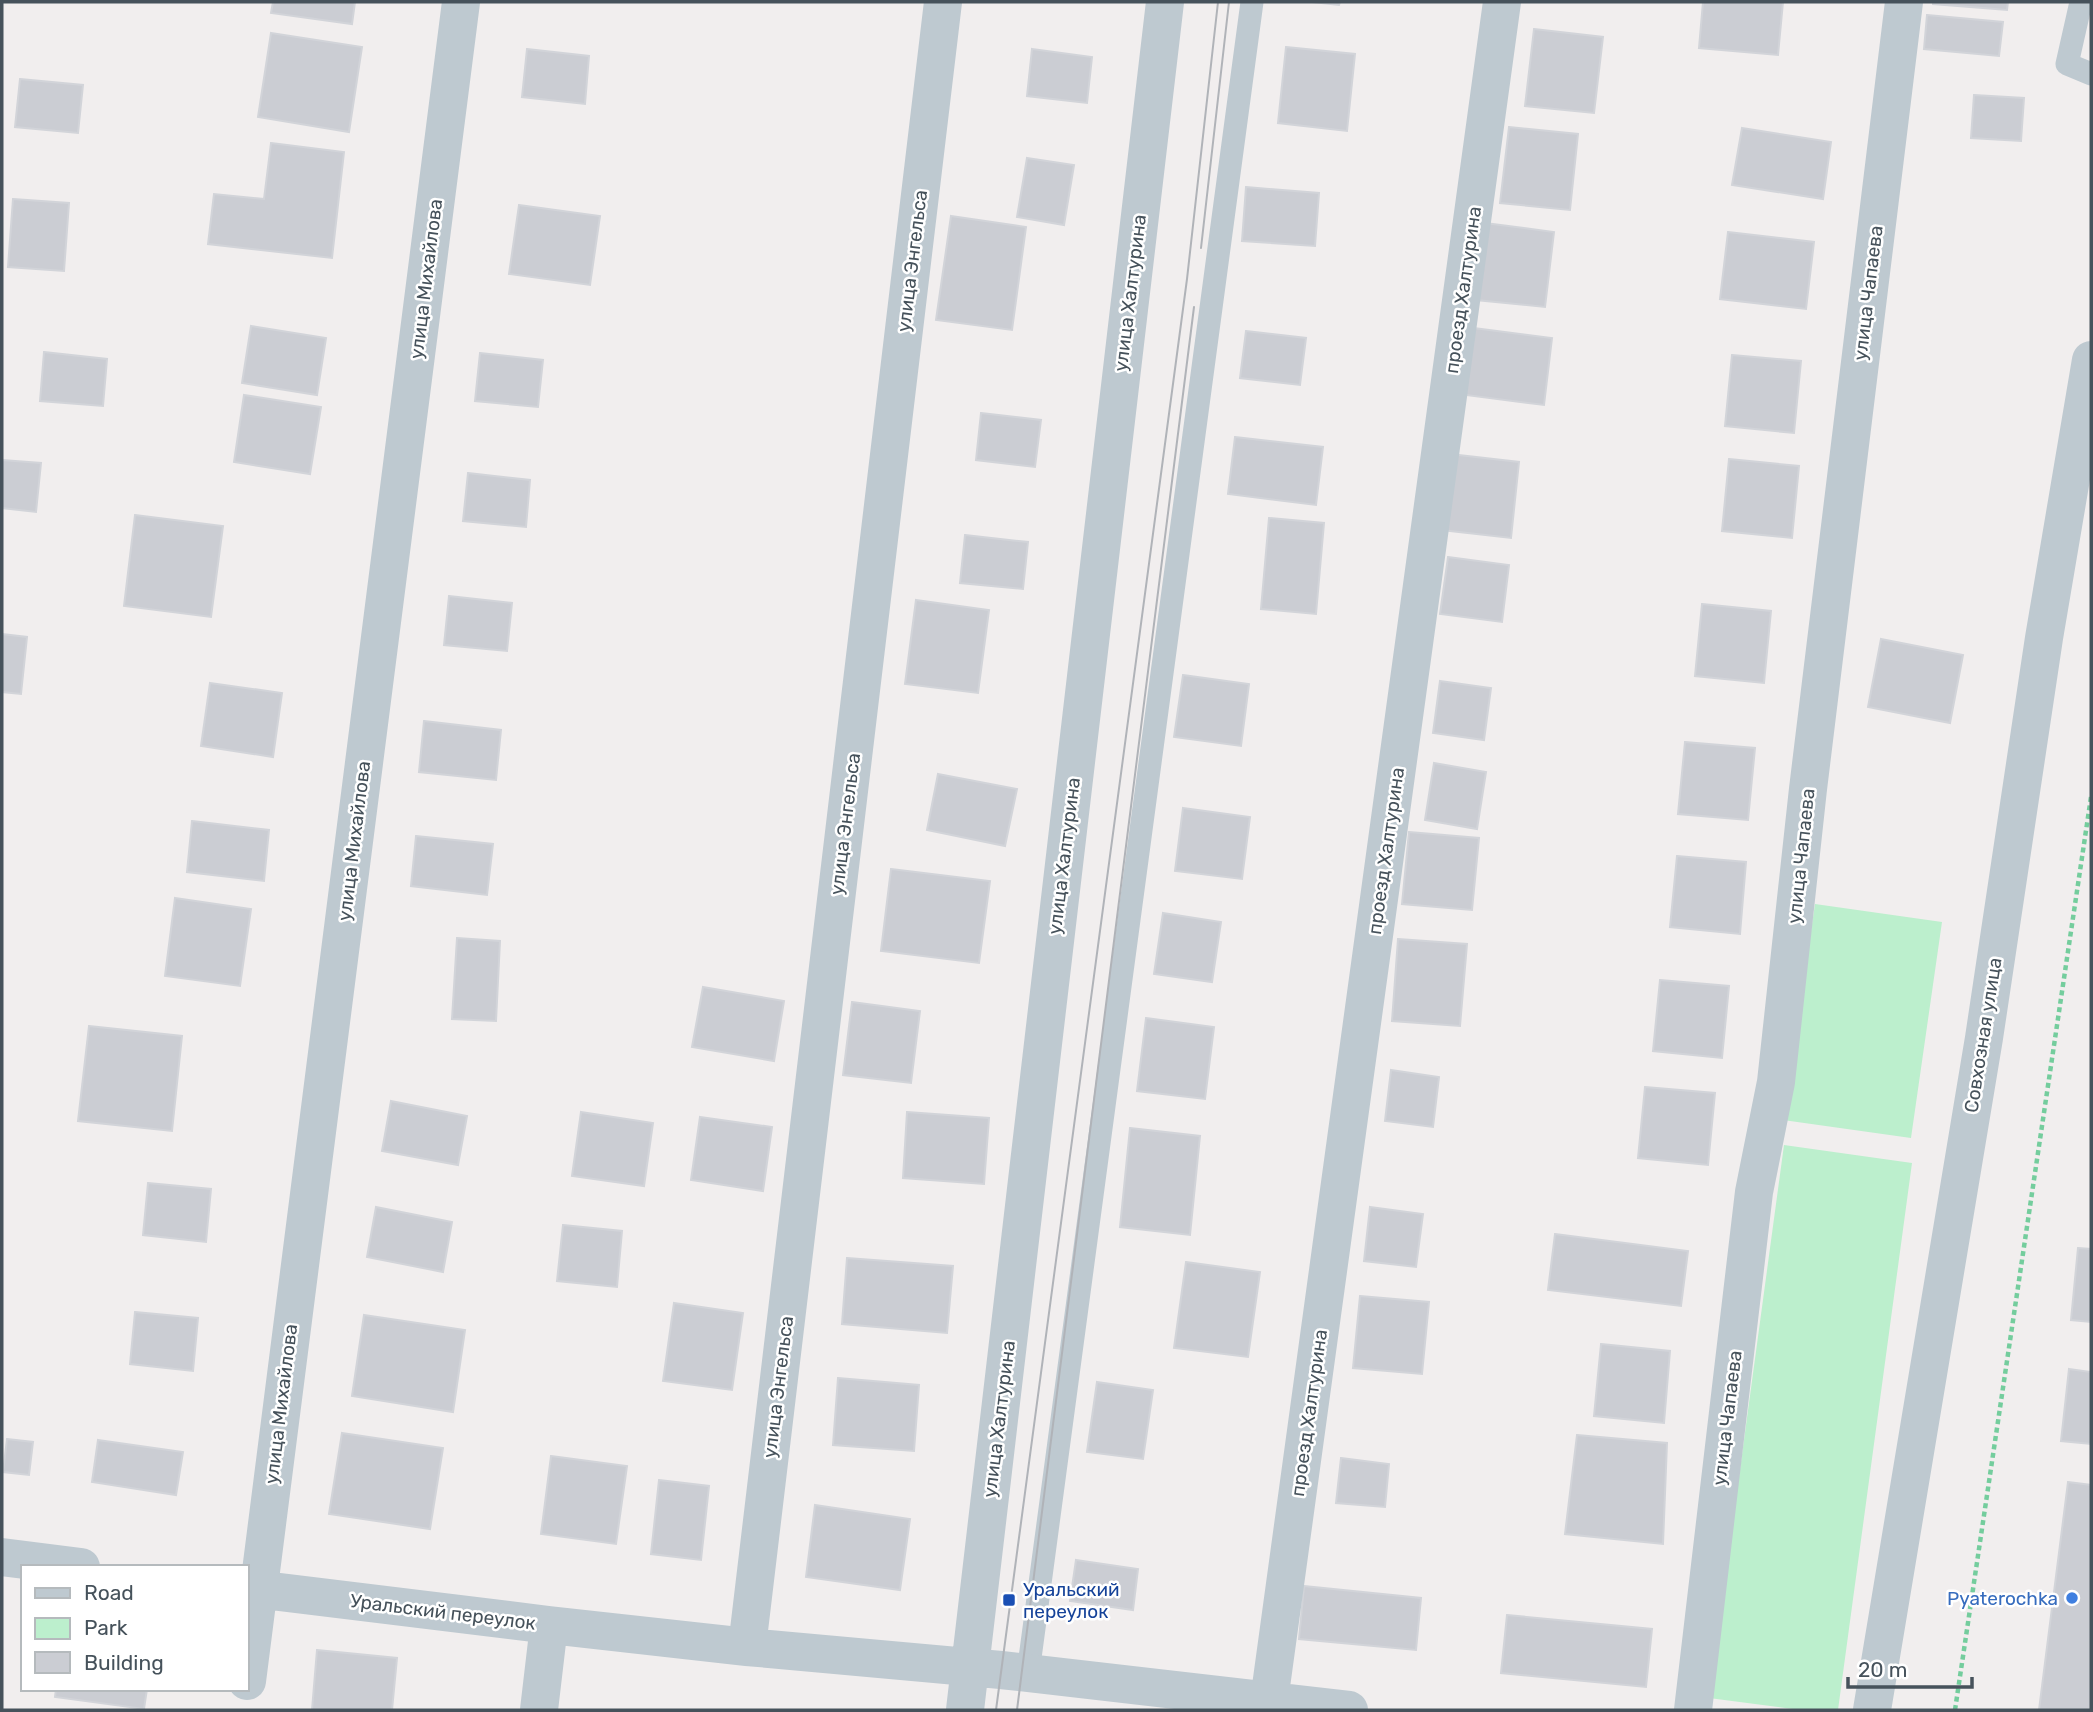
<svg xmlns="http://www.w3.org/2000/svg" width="2093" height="1712" viewBox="0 0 2093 1712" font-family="Rubik,sans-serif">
<rect width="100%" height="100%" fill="#f1eeee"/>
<path fill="#bcefcd" d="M1815 904 1942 922 1911 1138 1783 1120Z
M1784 1145 1912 1163 1838 1710H1800L1709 1698Z"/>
<path fill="#cbcdd3" stroke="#d2d4d9" stroke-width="2" d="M273 2H355L352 24 271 13Z
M1312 2H1340L1339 5Z
M1703 2H1783L1778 55 1699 48Z
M1933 2H2008L2007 10 1933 4Z
M1927 15 2003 22 1999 56 1924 49Z
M1534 29 1603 37 1594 113 1525 106Z
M271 33 362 47 349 132 258 117Z
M1286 47 1355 54 1347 131 1278 123Z
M527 49 589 56 585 104 522 97Z
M1032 49 1092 57 1087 103 1027 96Z
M20 79 83 85 78 133 15 127Z
M1974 95 2024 98 2021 141 1971 138Z
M1509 127 1578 134 1570 210 1500 203Z
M1742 128 1831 142 1823 199 1732 185Z
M271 143 344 152 332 258 208 244 214 194 264 199Z
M1027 158 1074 165 1064 225 1017 217Z
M1246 187 1319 193 1315 246 1242 241Z
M13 199 69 203 64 271 8 267Z
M519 205 600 216 590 285 509 274Z
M951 216 1026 227 1012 330 936 320Z
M1485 223 1554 232 1545 307 1476 300Z
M1728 232 1814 242 1806 309 1720 299Z
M251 326 326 338 317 395 242 383Z
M1466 327 1552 338 1544 405 1458 394Z
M1246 331 1306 338 1300 385 1240 378Z
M44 352 107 359 103 406 40 401Z
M480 353 543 360 538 407 475 401Z
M1732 355 1801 361 1794 433 1725 426Z
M244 395 321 407 310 474 234 462Z
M981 413 1041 420 1035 467 976 460Z
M1235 437 1323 447 1316 505 1228 494Z
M1450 454 1519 462 1511 538 1442 530Z
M1729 459 1799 466 1792 538 1722 531Z
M2 460 41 463 36 512 2 508Z
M468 473 530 480 526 527 463 521Z
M135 515 223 526 211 617 124 606Z
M1269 518 1324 523 1316 614 1261 609Z
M965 535 1028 542 1023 589 960 583Z
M1448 557 1509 565 1502 622 1440 614Z
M449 596 512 603 507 651 444 645Z
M916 600 989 610 978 693 905 684Z
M1702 604 1771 611 1764 683 1695 676Z
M2 634 27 637 21 694 2 692Z
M1881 639 1963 655 1950 723 1868 707Z
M1183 675 1249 684 1241 746 1174 737Z
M1440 681 1491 688 1484 740 1433 733Z
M210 683 282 693 273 757 201 746Z
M424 721 501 730 496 780 419 772Z
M1685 742 1755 748 1748 820 1678 814Z
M1434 763 1486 772 1477 829 1425 820Z
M938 774 1017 789 1005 846 927 830Z
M1183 808 1250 817 1242 879 1175 871Z
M192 821 269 830 264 881 187 872Z
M1409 832 1479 838 1472 910 1402 904Z
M416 836 493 844 487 895 411 886Z
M1677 856 1746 862 1740 934 1670 927Z
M891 869 990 881 979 963 881 951Z
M175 898 251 909 240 986 165 976Z
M1163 913 1221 922 1212 982 1154 974Z
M457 938 500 941 496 1021 452 1019Z
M1398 939 1467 944 1460 1026 1392 1021Z
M1660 980 1729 986 1722 1058 1653 1051Z
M703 987 784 1001 774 1061 692 1047Z
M852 1002 920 1011 911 1083 843 1075Z
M1146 1018 1214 1027 1205 1099 1137 1091Z
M89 1026 182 1036 172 1131 78 1121Z
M1391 1070 1439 1077 1433 1127 1385 1121Z
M1645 1087 1715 1093 1708 1165 1638 1158Z
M391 1101 467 1116 458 1165 382 1151Z
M581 1112 653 1123 644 1186 572 1176Z
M907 1112 989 1118 984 1184 903 1178Z
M700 1117 772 1127 763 1191 691 1180Z
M1130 1128 1200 1136 1190 1235 1120 1227Z
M148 1183 211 1189 206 1242 143 1235Z
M376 1207 452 1222 443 1272 367 1257Z
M1370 1207 1423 1214 1416 1267 1364 1261Z
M563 1225 622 1231 617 1287 557 1281Z
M1555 1234 1688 1251 1681 1306 1548 1290Z
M2078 1248 2091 1249V1322L2071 1320Z
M847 1258 953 1266 947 1333 842 1324Z
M1186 1262 1260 1272 1248 1357 1174 1348Z
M1360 1296 1429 1302 1422 1374 1353 1368Z
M674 1303 743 1313 732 1390 663 1381Z
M135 1312 198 1318 193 1371 130 1364Z
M364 1315 465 1330 453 1412 352 1396Z
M1601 1344 1670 1351 1664 1423 1594 1416Z
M2069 1369 2091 1372V1444L2061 1441Z
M838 1378 919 1385 914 1451 833 1445Z
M1097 1382 1153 1390 1143 1459 1087 1452Z
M342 1433 443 1448 430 1529 329 1514Z
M1577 1435 1667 1443 1663 1544 1565 1534Z
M7 1439 33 1442 29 1475 3 1472Z
M98 1440 183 1452 176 1495 92 1482Z
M551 1456 627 1466 616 1544 541 1534Z
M1341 1458 1389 1464 1385 1507 1336 1503Z
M659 1480 709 1486 701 1560 651 1554Z
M2068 1482 2091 1485V1710H2039Z
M815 1505 910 1519 900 1590 806 1577Z
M1076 1560 1138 1569 1133 1610 1070 1601Z
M1304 1586 1421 1598 1416 1650 1299 1639Z
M1507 1615 1652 1629 1646 1687 1501 1673Z
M317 1650 397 1658 392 1710H312Z
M56 1689H147L144 1709 55 1697Z"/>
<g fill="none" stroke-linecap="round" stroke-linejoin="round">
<path stroke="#74cd9d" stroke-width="4.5" stroke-dasharray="5 3.5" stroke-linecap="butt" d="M1955 1710 2091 797"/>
<path stroke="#bec9d0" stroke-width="23" d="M2081 2 2067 64 2091 74
M1028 1673 1252 2"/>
<path stroke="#bec9d0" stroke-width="38" d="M2 1557 81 1567
M247 1588 549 1625 747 1647 1001 1670 1349 1710
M747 1647 943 2
M247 1681 461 2
M1269 1701 1502 2
M539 1710 549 1625
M965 1710 1165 2
M1693 1710 1754 1192 1776 1082 1808 789 1904 2"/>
<path stroke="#bec9d0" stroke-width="38" d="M1872 1710 1984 1038 2044 638 2091 360"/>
<path stroke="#b0b3b8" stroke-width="2" d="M1201 248 1229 2
M996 1710 1187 279 1218 2
M1017 1710 1194 307"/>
</g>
<circle fill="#3f7fe0" stroke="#fff" stroke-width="2.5" cx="2072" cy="1598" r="7"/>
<rect fill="#1a4fb4" stroke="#fff" stroke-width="2.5" x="1002" y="1593" width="14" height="14" rx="3.5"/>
<g text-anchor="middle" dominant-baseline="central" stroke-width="5" stroke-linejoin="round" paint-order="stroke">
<g font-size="19" fill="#46525b" stroke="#fff">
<text transform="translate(912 261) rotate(-83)">улица Энгельса</text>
<text transform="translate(426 279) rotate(-83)">улица Михайлова</text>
<text transform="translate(1463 290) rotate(-82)">проезд Халтурина</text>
<text transform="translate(1130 293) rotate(-83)">улица Халтурина</text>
<text transform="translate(1868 293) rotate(-83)">улица Чапаева</text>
<text transform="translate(845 824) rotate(-83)">улица Энгельса</text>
<text transform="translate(354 841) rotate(-83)">улица Михайлова</text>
<text transform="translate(1386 851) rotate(-82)">проезд Халтурина</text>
<text transform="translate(1064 856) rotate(-83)">улица Халтурина</text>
<text transform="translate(1801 856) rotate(-84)">улица Чапаева</text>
<text transform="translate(1983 1035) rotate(-81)">Совхозная улица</text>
<text transform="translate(778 1387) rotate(-83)">улица Энгельса</text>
<text transform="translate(281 1404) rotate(-83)">улица Михайлова</text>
<text transform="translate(1309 1413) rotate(-82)">проезд Халтурина</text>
<text transform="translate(1727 1418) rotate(-83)">улица Чапаева</text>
<text transform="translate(999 1419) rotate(-83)">улица Халтурина</text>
<text transform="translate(443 1612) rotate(7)">Уральский переулок</text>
</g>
<g font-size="19" fill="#164399" stroke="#fff" text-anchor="start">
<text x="1023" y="1589">Уральский<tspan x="1023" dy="22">переулок</tspan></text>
</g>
<g font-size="19" fill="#366cbe" stroke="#fff" text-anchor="end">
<text x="2058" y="1598">Pyaterochka</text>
</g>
</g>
<rect width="2093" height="1712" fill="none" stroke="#46525b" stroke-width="7"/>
<rect x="21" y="1565" width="228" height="126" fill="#ffffff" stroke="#b5babd" stroke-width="2"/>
<rect x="35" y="1588" width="35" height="10" fill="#bec9d0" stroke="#b5babd" stroke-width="2"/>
<text x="84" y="1600" font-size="21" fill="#46525b">Road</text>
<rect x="35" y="1618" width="35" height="21" fill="#bcefcd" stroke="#b5babd" stroke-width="2"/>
<text x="84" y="1635" font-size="21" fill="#46525b">Park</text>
<rect x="35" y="1652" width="35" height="21" fill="#cbcdd3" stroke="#b5babd" stroke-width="2"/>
<text x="84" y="1670" font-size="21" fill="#46525b">Building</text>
<path d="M1848 1677v10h124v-10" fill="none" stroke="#46525b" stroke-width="3.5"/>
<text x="1858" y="1677" font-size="21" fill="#46525b" stroke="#ffffff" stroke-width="5" paint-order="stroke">20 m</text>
</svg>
